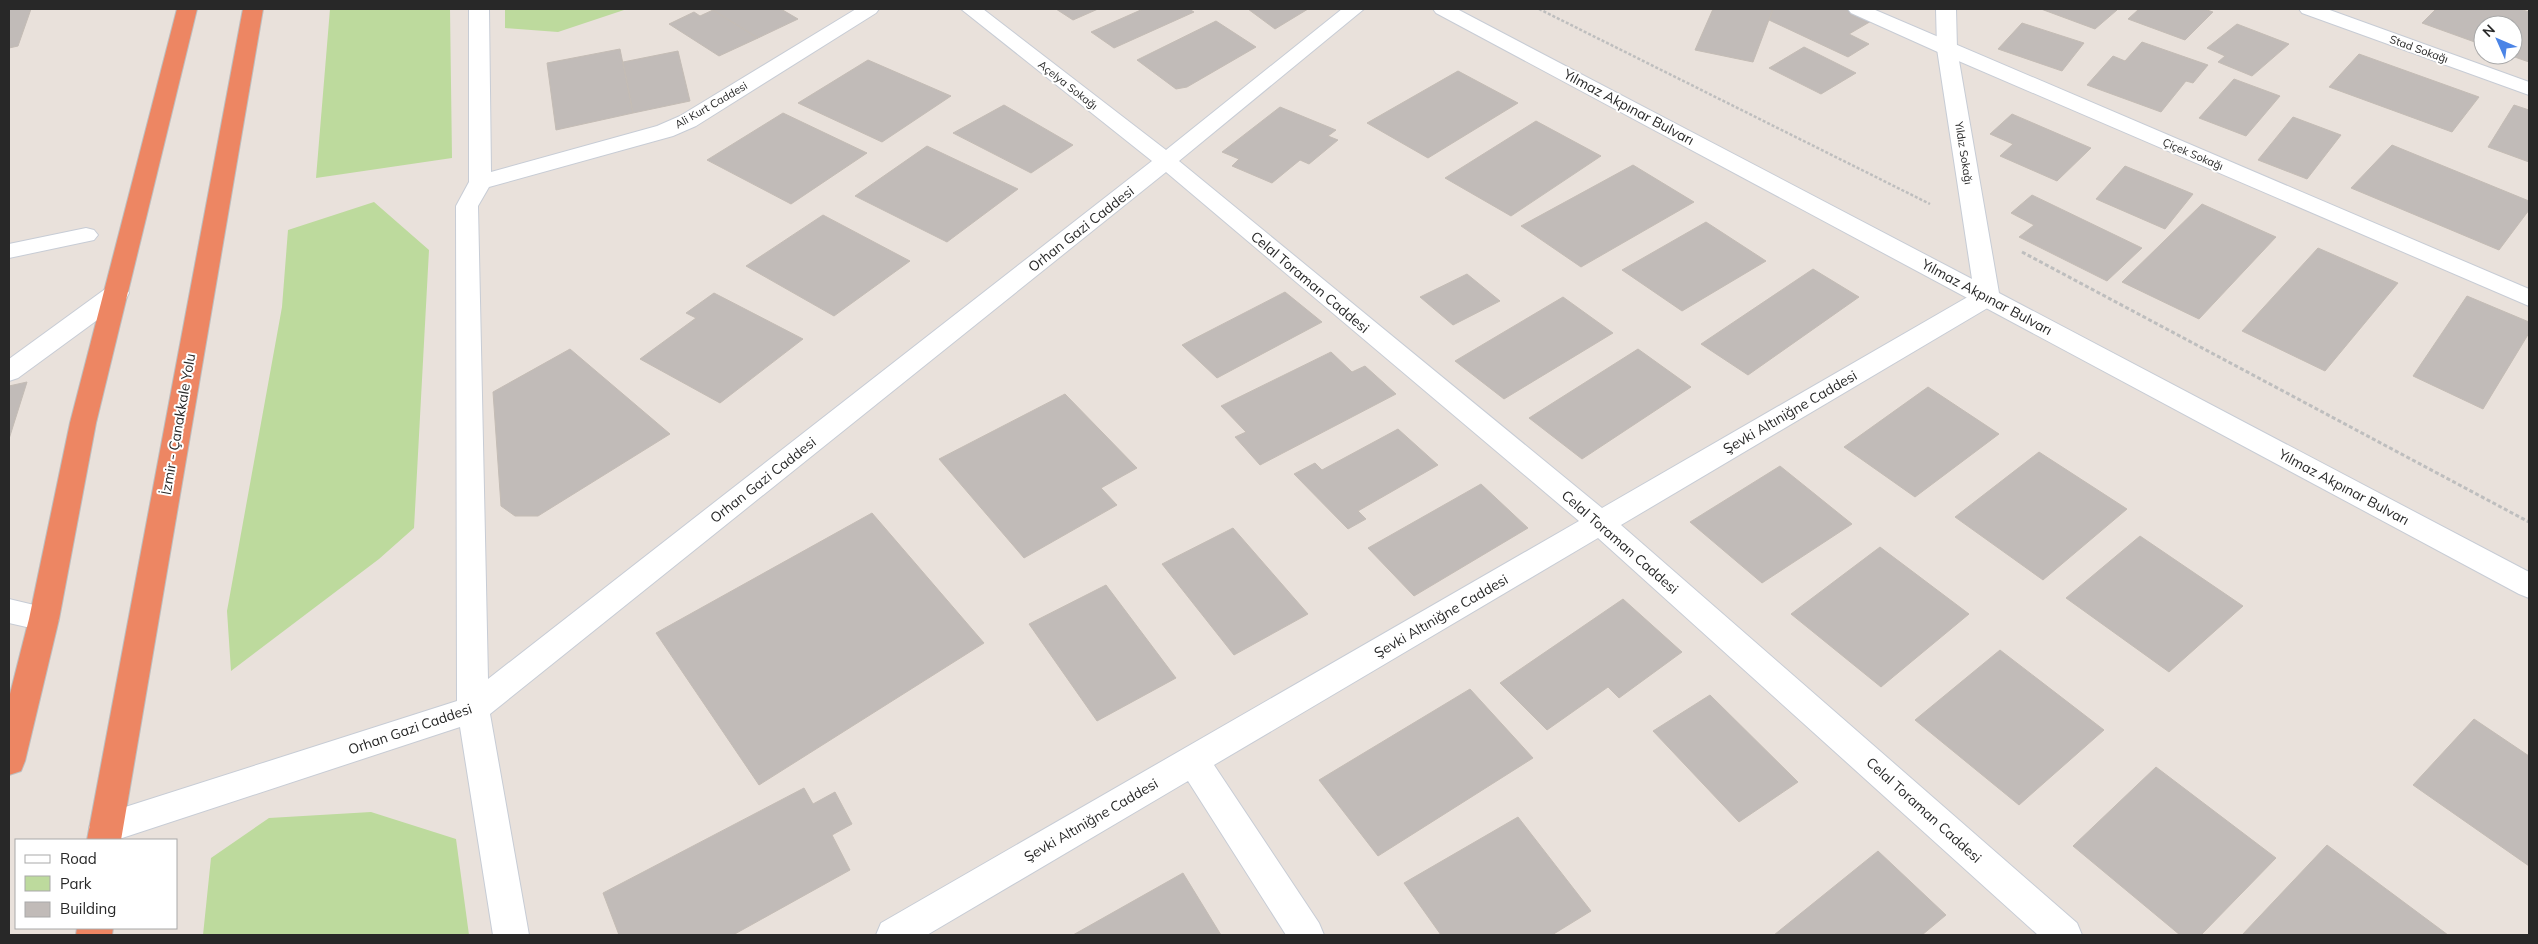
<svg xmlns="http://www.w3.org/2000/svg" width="2538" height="944" viewBox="0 0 2538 944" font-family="Mulish,sans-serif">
<rect width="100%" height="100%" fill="#e9e1db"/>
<path fill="#bdda9d" d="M330 9H450L452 158 316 178Z
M505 9H627L558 32 505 28Z
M374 202 429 250 414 528 379 559 231 671 227 611 282 307 288 230Z
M371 812 456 839 469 935H203L211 858 269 818Z"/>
<path fill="#c1bbb8" stroke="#c4bcb5" d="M9 9H31L18 46 9 48Z
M711 9H781L798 19 758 38Z
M1056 9H1098L1073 20Z
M1143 9H1189L1194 12 1114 48 1091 32Z
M1248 9H1308L1275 29Z
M1713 9H1773L1753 62 1695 50Z
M1773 9H1849L1873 20 1849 34 1869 44 1848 57 1769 20Z
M2041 9H2114L2117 10 2095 29Z
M2139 9H2204L2213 12 2185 40 2128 19Z
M2436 9H2520L2529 12V62L2509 55H2513V25H2483V45L2422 23Z
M713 10 758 38 719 56 669 24 694 12 700 16Z
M1216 21 1256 47 1187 87 1176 89 1137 60Z
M2022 23 2084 43 2062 71 1998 49Z
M2237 24 2289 44 2252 76 2218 62 2225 56 2207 48Z
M2142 42 2208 65 2193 83 2186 81 2161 112 2087 85 2113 56 2125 61Z
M1804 47 1856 73 1821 94 1769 68Z
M620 49 633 113 556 130 547 63Z
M678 51 690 101 633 113 623 62Z
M2359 54 2479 97 2452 132 2329 87Z
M868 60 951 96 882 142 798 103Z
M1458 71 1518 103 1428 158 1367 123Z
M2234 79 2280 96 2246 136 2199 118Z
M1004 105 1073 145 1031 173 953 133Z
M2514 105 2529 110V162L2488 147Z
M1280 107 1336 130 1328 136 1338 140 1309 164 1300 160 1272 183 1232 166 1239 159 1222 152Z
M783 113 867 153 791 204 707 160Z
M2012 114 2091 148 2057 181 2000 156 2013 144 1990 134Z
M2293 117 2341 135 2307 179 2258 160Z
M1536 121 1601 156 1511 216 1445 178Z
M2392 145 2529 201V210L2499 250 2351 188Z
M927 146 1018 189 947 242 855 196Z
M1633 165 1694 202 1581 267 1521 226Z
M2125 166 2193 194 2165 229 2096 199Z
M2032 195 2142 248 2107 281 2019 237 2034 225 2011 213Z
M2202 204 2276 237 2199 319 2122 282Z
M823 215 910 261 834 316 746 266Z
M1706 222 1766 261 1682 311 1622 270Z
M2318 248 2398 283 2325 371 2242 331Z
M1813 269 1859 297 1748 375 1701 344Z
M1467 274 1500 301 1453 325 1420 297Z
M1285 292 1322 322 1217 378 1182 345Z
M714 293 803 339 720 403 640 359 696 318 686 313Z
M2467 296 2529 322V333L2483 409 2413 376Z
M1563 297 1613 333 1504 399 1455 361Z
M570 349 670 434 538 516H515L501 506 493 392Z
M1638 349 1691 387 1582 459 1529 418Z
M1331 352 1352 372 1365 366 1396 394 1260 465 1235 437 1246 432 1221 406Z
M27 382 9 439V386Z
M1928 387 1999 434 1915 497 1844 447Z
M1065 394 1137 468 1101 488 1117 505 1024 558 939 459Z
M1398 429 1438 465 1358 511 1366 519 1348 529 1294 474 1315 463 1322 470Z
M2039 452 2127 509 2043 580 1955 517Z
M1780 466 1852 524 1762 583 1690 522Z
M1481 484 1528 528 1414 596 1368 548Z
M872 513 984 643 759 785 656 633Z
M1233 528 1308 614 1234 655 1162 564Z
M2140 536 2243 606 2169 672 2066 598Z
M1880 547 1969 614 1881 687 1791 614Z
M1106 585 1176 678 1097 721 1029 624Z
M1623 599 1682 652 1619 698 1608 687 1547 730 1500 683Z
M2000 650 2104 730 2019 805 1915 720Z
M1470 689 1533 758 1378 856 1319 780Z
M1710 695 1798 782 1739 822 1653 731Z
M2474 719 2529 756V866L2413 785Z
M2156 767 2276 858 2201 935H2180L2073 846Z
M804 788 813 804 835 792 852 824 832 835 850 870 733 935H619L603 893Z
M1518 817 1591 911 1552 935H1441L1404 883Z
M2327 845 2448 935H2242Z
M1878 851 1946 915 1922 935H1774Z
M1183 873 1221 935H1073Z"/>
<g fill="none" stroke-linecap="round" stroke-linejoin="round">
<defs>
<path id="lane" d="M117 285 126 287 129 293 126 299 18 378 9 381V359L108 287Z
M9 599 55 610 59 619 55 628 44 631 9 623Z"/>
<path id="street" d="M469 9H489L491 172 657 126 680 116 856 9H879L876 13 696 126 673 136 489 187 478 206 488 679 1152 161 961 9H983L1166 150 1342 9H1364L1179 161 1602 508 1978 291 1987 289 1996 291 1999 297 1996 303 1621 525 2077 923 2082 935H2038L1598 538 1214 765 1319 923 1324 935H1286L1188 781 927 935H876L881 923 1579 521 1166 172 490 714 529 935H493L460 727 116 840 94 839 89 828 94 817 457 701 456 206 469 182Z
M1848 9H1873L2529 289V306L1940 53 1851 13Z
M2299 9H2327L2529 82V95L2302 13Z
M86 228 94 230 98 235 94 240 9 258V244Z"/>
<path id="secondary" d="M1433 9H1457L1972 279 1937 49 1936 9H1956L1957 49 1999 293 2529 572V598L2519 594 1436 13Z"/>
<path id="highway" d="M177 9H197L96 423 59 619 25 761 21 771 9 775V698L29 619 70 423Z
M243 9H263L121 840H87Z
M77 928H113L112 935H76Z"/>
</defs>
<use href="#lane" stroke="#c7ccd5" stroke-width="2"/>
<use href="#street" stroke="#c7ccd5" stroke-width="2"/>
<use href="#secondary" stroke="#c7ccd5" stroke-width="2"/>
<use href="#highway" stroke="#bebebe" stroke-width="2"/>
<path stroke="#bebebe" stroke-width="2.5" stroke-dasharray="3 2" stroke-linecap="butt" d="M1539 9 1930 204"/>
<path stroke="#bebebe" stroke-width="3" stroke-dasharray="4 2.5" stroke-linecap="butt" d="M2022 252 2529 522"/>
<use href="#lane" fill="#fff" fill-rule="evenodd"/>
<use href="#street" fill="#fff" fill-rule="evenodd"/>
<use href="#secondary" fill="#fff" fill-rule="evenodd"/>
<use href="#highway" fill="#ed8663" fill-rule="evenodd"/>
</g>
<g text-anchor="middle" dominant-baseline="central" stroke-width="4" stroke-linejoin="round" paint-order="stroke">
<g font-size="11" fill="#282828" stroke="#fff">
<text transform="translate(2419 49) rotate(20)">Stad Sokağı</text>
<text transform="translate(1068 85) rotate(38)">Açelya Sokağı</text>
<text transform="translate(711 105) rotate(-30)">Ali Kurt Caddesi</text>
<text transform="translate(1964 153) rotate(81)">Yıldız Sokağı</text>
<text transform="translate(2193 154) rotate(23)">Çiçek Sokağı</text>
</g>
<g font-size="14" fill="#282828" stroke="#fff">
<text transform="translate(1629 107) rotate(28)">Yılmaz Akpınar Bulvarı</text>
<text transform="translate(1081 229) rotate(-38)">Orhan Gazi Caddesi</text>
<text transform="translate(1310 282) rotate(40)">Celal Toraman Caddesi</text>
<text transform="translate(1987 297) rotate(28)">Yılmaz Akpınar Bulvarı</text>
<text transform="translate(1790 412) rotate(-30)">Şevki Altıniğne Caddesi</text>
<text transform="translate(178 424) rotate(-80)">İzmir - Çanakkale Yolu</text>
<text transform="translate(763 480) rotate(-38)">Orhan Gazi Caddesi</text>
<text transform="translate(2344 487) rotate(28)">Yılmaz Akpınar Bulvarı</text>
<text transform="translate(1620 542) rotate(41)">Celal Toraman Caddesi</text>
<text transform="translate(1441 616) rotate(-30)">Şevki Altıniğne Caddesi</text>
<text transform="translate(410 729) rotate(-19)">Orhan Gazi Caddesi</text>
<text transform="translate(1924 810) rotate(42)">Celal Toraman Caddesi</text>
<text transform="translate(1091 820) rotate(-30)">Şevki Altıniğne Caddesi</text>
</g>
</g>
<rect width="2538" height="944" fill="none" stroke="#282828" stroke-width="20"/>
<rect x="15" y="839" width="162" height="90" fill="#ffffff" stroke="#a9a9a9"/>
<rect x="25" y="855" width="25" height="8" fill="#ffffff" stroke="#a9a9a9"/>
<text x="60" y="864" font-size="15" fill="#282828">Road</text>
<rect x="25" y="876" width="25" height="15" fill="#bdda9d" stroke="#a9a9a9"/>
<text x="60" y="889" font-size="15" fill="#282828">Park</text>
<rect x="25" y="902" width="25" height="15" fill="#c1bbb8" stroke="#a9a9a9"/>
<text x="60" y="914" font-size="15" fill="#282828">Building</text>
<g transform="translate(2498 40) rotate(315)"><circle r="24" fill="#ffffff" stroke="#a9a9a9"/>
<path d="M0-4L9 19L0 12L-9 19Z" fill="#4b84e6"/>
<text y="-8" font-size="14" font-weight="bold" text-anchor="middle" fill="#282828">N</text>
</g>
</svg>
